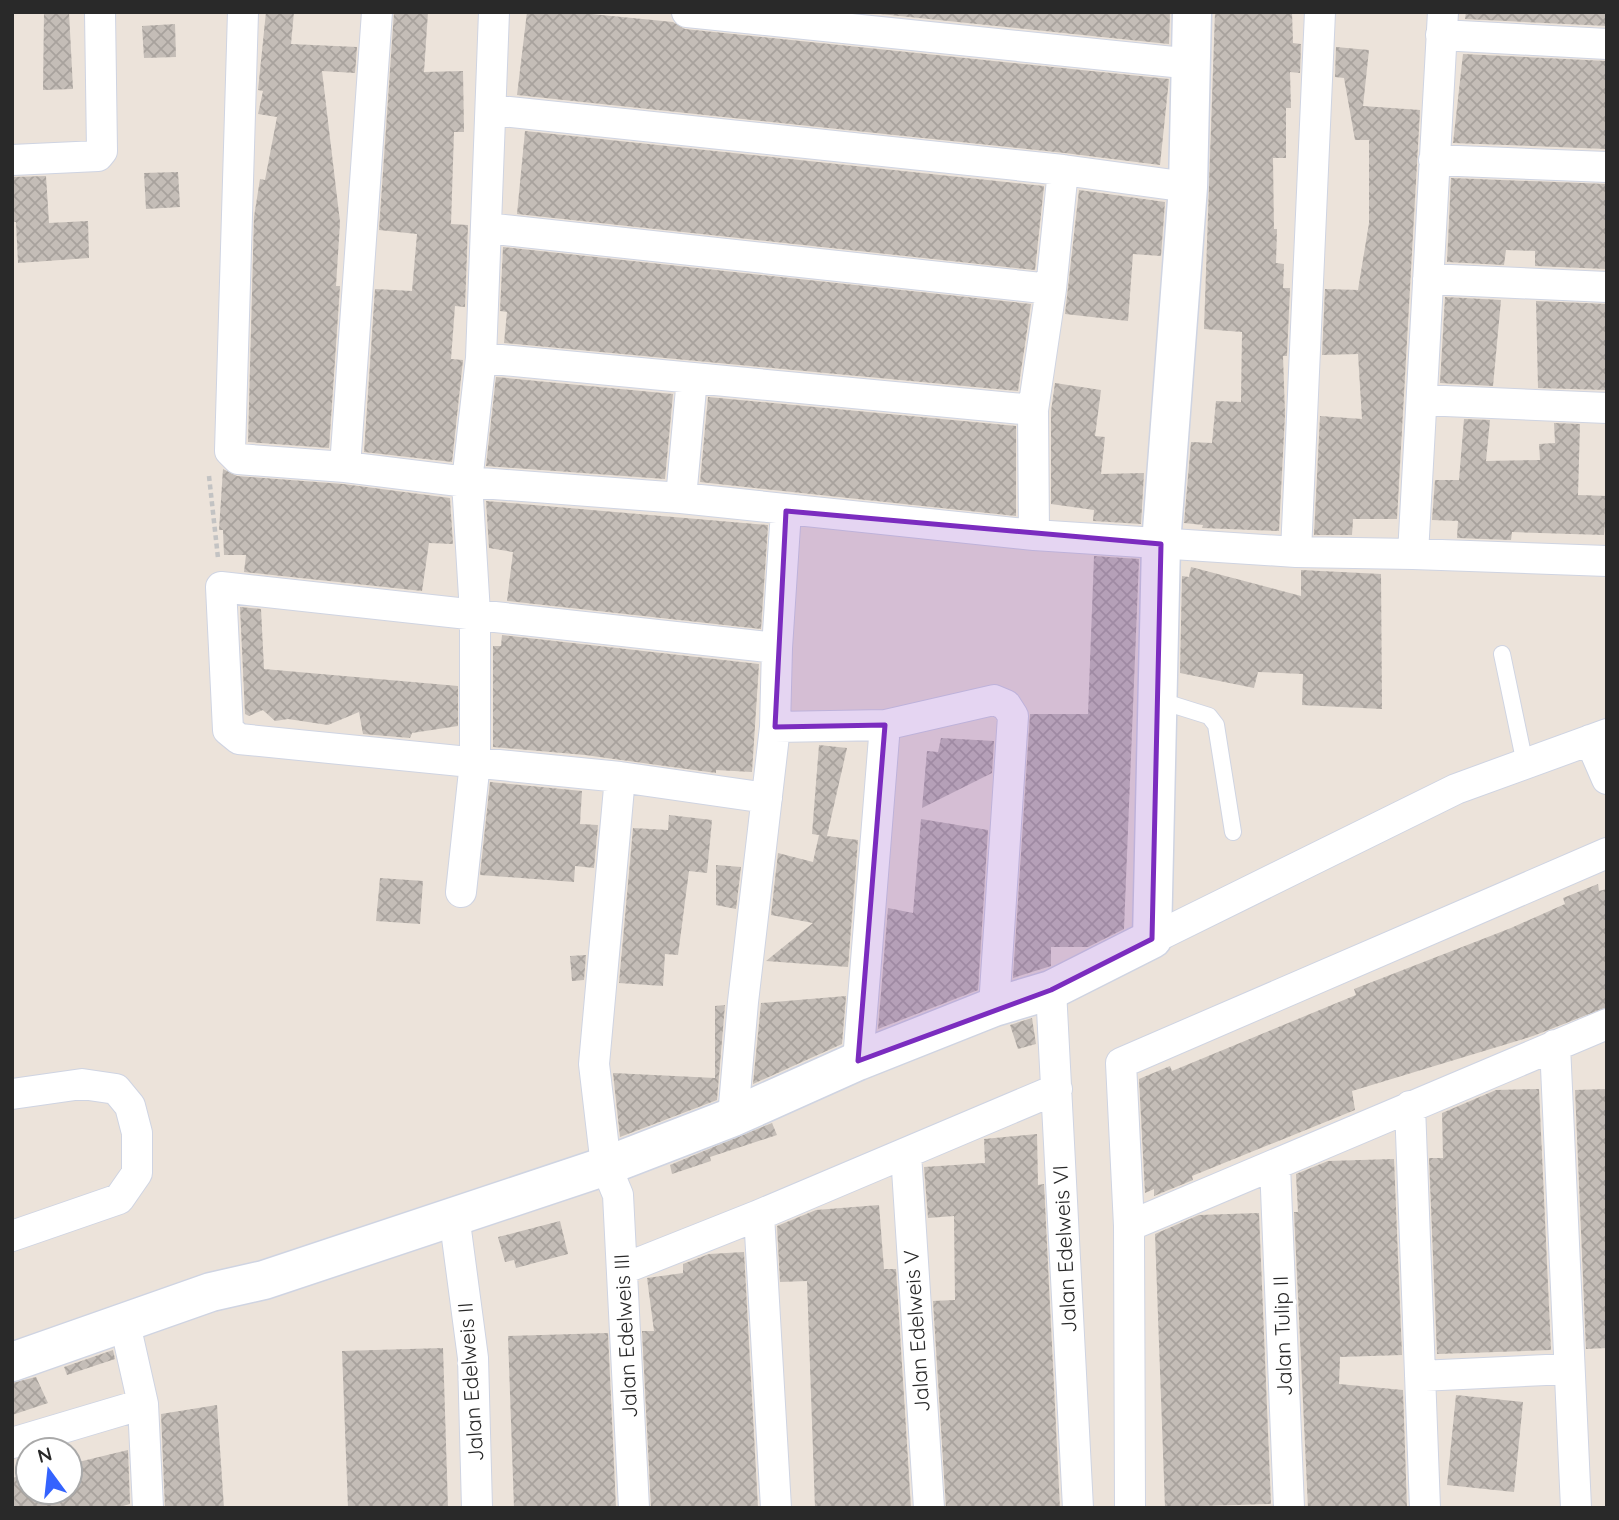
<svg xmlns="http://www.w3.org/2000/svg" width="1619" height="1520" viewBox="0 0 1619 1520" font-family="Quicksand,sans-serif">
<defs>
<pattern id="building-cross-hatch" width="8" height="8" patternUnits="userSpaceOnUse" patternTransform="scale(1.75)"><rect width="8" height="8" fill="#c4bdb7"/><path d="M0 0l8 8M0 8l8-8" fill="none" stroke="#a8a29d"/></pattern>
</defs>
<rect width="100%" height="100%" fill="#ece3da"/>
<path fill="url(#building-cross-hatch)" d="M44 12H69L73 89 43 90Z
M266 12H294L291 44 357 47 355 73 322 71 340 222 336 286H340L329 448 248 442 254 217 260 179 265 180 277 117 258 114 263 91 258 90Z
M394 12H428L424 72 463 71 464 132H454L451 224 468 225 465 307 455 306 451 359 463 360 452 462 364 452 375 289 412 291 417 234 379 230Z
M527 12H571L673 22 685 29 1169 79 1160 165 1065 153 517 95Z
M861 12H1170L1169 44Z
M1215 12H1292L1293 43 1301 44 1300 73 1290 72 1291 108H1286V158H1273L1274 229H1277L1276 263 1284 264 1283 288H1290L1287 356H1283L1285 414 1279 531 1202 528 1203 525 1184 523 1191 442 1212 443 1216 401 1241 402 1242 332 1204 329Z
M1466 12H1607V26L1465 19Z
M175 24 176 57 144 58 142 26Z
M1336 47 1369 50 1363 106 1420 110 1397 519H1353L1352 535H1314L1320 416 1362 419 1358 354 1322 355 1325 289 1358 290 1369 223V140H1355L1344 78 1335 77Z
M1463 54 1607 61V149L1453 143Z
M525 131 1044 186 1035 270 517 214Z
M178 172 180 207 146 209 144 173Z
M46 176 49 223 88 221 89 258 18 263 16 222H12L14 177Z
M1451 178 1607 184V269L1535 266V251L1506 250 1504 265 1447 262Z
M1079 190 1165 202 1161 256 1133 254 1128 321 1065 314Z
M503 247 1031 304 1018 391 504 343 507 312 500 311Z
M1445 297 1501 300 1493 386 1440 383Z
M1536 301 1607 304V390L1538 388Z
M496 377 673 394 665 479 486 466Z
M1055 383 1101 390 1095 436 1105 437 1101 474 1144 473 1141 524 1093 521 1094 510 1051 504V411Z
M708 397 1016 426V516L700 482Z
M1464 419 1490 420 1486 461 1540 460 1539 444 1555 443 1554 423 1580 424 1578 495 1607 496 1604 535 1512 532 1511 540 1457 538 1458 521 1432 520 1435 480H1459Z
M223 469 237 476 343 484 450 498 453 544 429 543 422 591 244 572 246 555H224L223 530H219Z
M486 501 768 525 761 629 507 601 513 552 489 548Z
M1094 556 1139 559 1124 929 1088 947H1051V966L1013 978 1030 714H1088Z
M1191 567 1301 596V570L1381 574 1382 709 1302 705 1303 674 1258 672 1254 688 1180 673 1182 576 1189 577Z
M240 607 261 609 264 669 458 686V726L412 733 410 738 363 734 359 712 328 725 288 719 275 721 263 710 249 716 245 714Z
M502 635 759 664 752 772 716 770V773L585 755 493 747V646H501Z
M941 738 994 741 992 773 922 808 927 751 938 752Z
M819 745 847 748 827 836 812 834Z
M490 782 582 791 580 824 598 825 594 868 575 866 574 882 480 875Z
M669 815 712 820 707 873 689 871 678 955 665 954 663 986 619 983 633 828 668 830Z
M921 819 988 830 978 990 878 1029 888 908 913 913Z
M819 835 858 840 848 967 766 961 813 923 771 915 778 853 813 862Z
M716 865 741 867 736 909 716 905Z
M380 878 423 881 420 924 376 921Z
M1598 884 1599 891 1607 889V1007L1533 1036 1352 1091 1355 1110 1192 1176 1193 1180 1154 1196V1189L1145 1193 1139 1079 1170 1066 1172 1071 1356 995 1354 989 1511 928 1565 904 1563 898Z
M586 955 584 980 572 981 570 956Z
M846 996 842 1044 753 1084 761 1003Z
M725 1005 717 1100 620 1137 613 1073 715 1078V1006Z
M1032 1018 1036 1044 1018 1049 1010 1025Z
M1539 1089 1551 1350 1437 1354 1429 1158H1443L1442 1113 1496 1090Z
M1607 1089V1348L1586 1349 1575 1090Z
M772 1123 777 1135 710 1157 711 1161 672 1174 670 1165Z
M1037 1134 1038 1185 1044 1184 1060 1508H946L933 1301 955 1300 954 1216 928 1218 924 1167 985 1163 984 1139Z
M1394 1159 1402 1355 1340 1357 1339 1384 1403 1390 1407 1508H1308L1294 1212H1298L1296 1174 1328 1161Z
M879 1205 884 1269H896L911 1508H815L807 1281 780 1282 777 1226 816 1210Z
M1259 1213 1271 1504 1165 1507 1155 1234 1199 1215Z
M560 1221 568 1254 516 1268 514 1260 505 1262 498 1237Z
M744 1252 758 1508H651L642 1331H654L647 1278 683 1273V1264L709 1254Z
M608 1333 616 1508H514L508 1336Z
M443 1348 448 1508H348L342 1351Z
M113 1350 115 1359 67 1375 64 1367Z
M36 1377 48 1403 12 1415V1383Z
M1456 1395 1523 1402 1514 1492 1447 1485Z
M217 1405 224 1508H165L161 1414Z
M128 1450 130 1504 116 1508H12V1478L28 1474V1492H70V1464Z"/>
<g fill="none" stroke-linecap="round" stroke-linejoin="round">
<defs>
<path id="lane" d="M1502 654 1525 764
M1158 700 1209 716 1216 725 1233 832"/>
<path id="street" d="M243 12 230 451 238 459 345 467 467 482 481 358 494 12
M687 12 1193 64
M1443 12 1413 554 1607 561
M1441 35 1607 44
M491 110 1063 170 1188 187
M12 160 98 156 102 151 100 12
M1434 160 1607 167
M1428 279 1607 287
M1051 289 1063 170
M481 358 1033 410 1051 289 486 228
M1422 400 1607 408
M1033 410 1034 535
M345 467 377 12
M681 498 692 378
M1296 552 1413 554
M885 725 994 700 1006 705 1013 716 994 1007
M775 727 885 725 858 1061
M1590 740 1607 779
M620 777 594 1064 606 1166 618 1195 634 1508
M767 798 620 777 239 739 228 730 221 587 777 648 786 511
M461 892 475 762V613L467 482 681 498 1034 535 1296 552 1320 12
M1152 939 1456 789 1607 734
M1051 990 1078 1508
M1555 1045 1576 1508
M12 1094 82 1084 116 1089 130 1106 137 1133V1173L119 1199 12 1236
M1410 1106 1425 1508
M733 1117 743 1002 775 727 777 648
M906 1154 929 1508
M1275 1165 1289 1508
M454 1215 473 1358 477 1508
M759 1215 776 1508
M1129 1226 1607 1024
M623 1269 759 1215 1057 1089
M125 1324 143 1404 148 1508
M1420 1376 1568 1369
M12 1443 143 1404
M1130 1508 1129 1226 1121 1063 1607 853"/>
<path id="secondary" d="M12 1362 211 1292 264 1280 606 1166 733 1117 858 1061 994 1007 1051 990 1152 939 1161 544 1188 187 1192 12"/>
</defs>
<use href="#lane" stroke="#cfd4e2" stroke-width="18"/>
<use href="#street" stroke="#cfd4e2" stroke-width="32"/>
<use href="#secondary" stroke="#cfd4e2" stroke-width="41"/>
<path stroke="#c3c3c3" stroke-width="4.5" stroke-dasharray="5 3.5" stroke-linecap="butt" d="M209 476 218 558"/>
<use href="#lane" stroke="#fff" stroke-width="16"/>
<use href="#street" stroke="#fff" stroke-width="30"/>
<use href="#secondary" stroke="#fff" stroke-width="38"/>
</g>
<path fill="#7b2cbf" fill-opacity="0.2" stroke="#7b2cbf" stroke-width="5" stroke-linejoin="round" d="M786 511 1161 544 1152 939 1051 990 858 1061 885 725 775 727Z"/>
<g text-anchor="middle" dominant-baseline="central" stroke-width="7" stroke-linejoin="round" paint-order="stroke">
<g font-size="21" fill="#292929" stroke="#fff">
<text transform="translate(1064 1249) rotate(-93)">Jalan Edelweis VI</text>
<text transform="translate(916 1331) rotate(-94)">Jalan Edelweis V</text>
<text transform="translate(625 1336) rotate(-93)">Jalan Edelweis III</text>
<text transform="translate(1282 1336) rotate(-92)">Jalan Tulip II</text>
<text transform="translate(470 1382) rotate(-94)">Jalan Edelweis II</text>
</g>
</g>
<rect width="1619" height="1520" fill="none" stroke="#292929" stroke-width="28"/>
<g transform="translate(49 1471) rotate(345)"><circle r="33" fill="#ffffff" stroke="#a9a9a9" stroke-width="2"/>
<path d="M0-5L12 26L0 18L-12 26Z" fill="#3463fe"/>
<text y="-10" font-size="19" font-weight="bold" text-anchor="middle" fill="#292929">N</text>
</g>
</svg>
